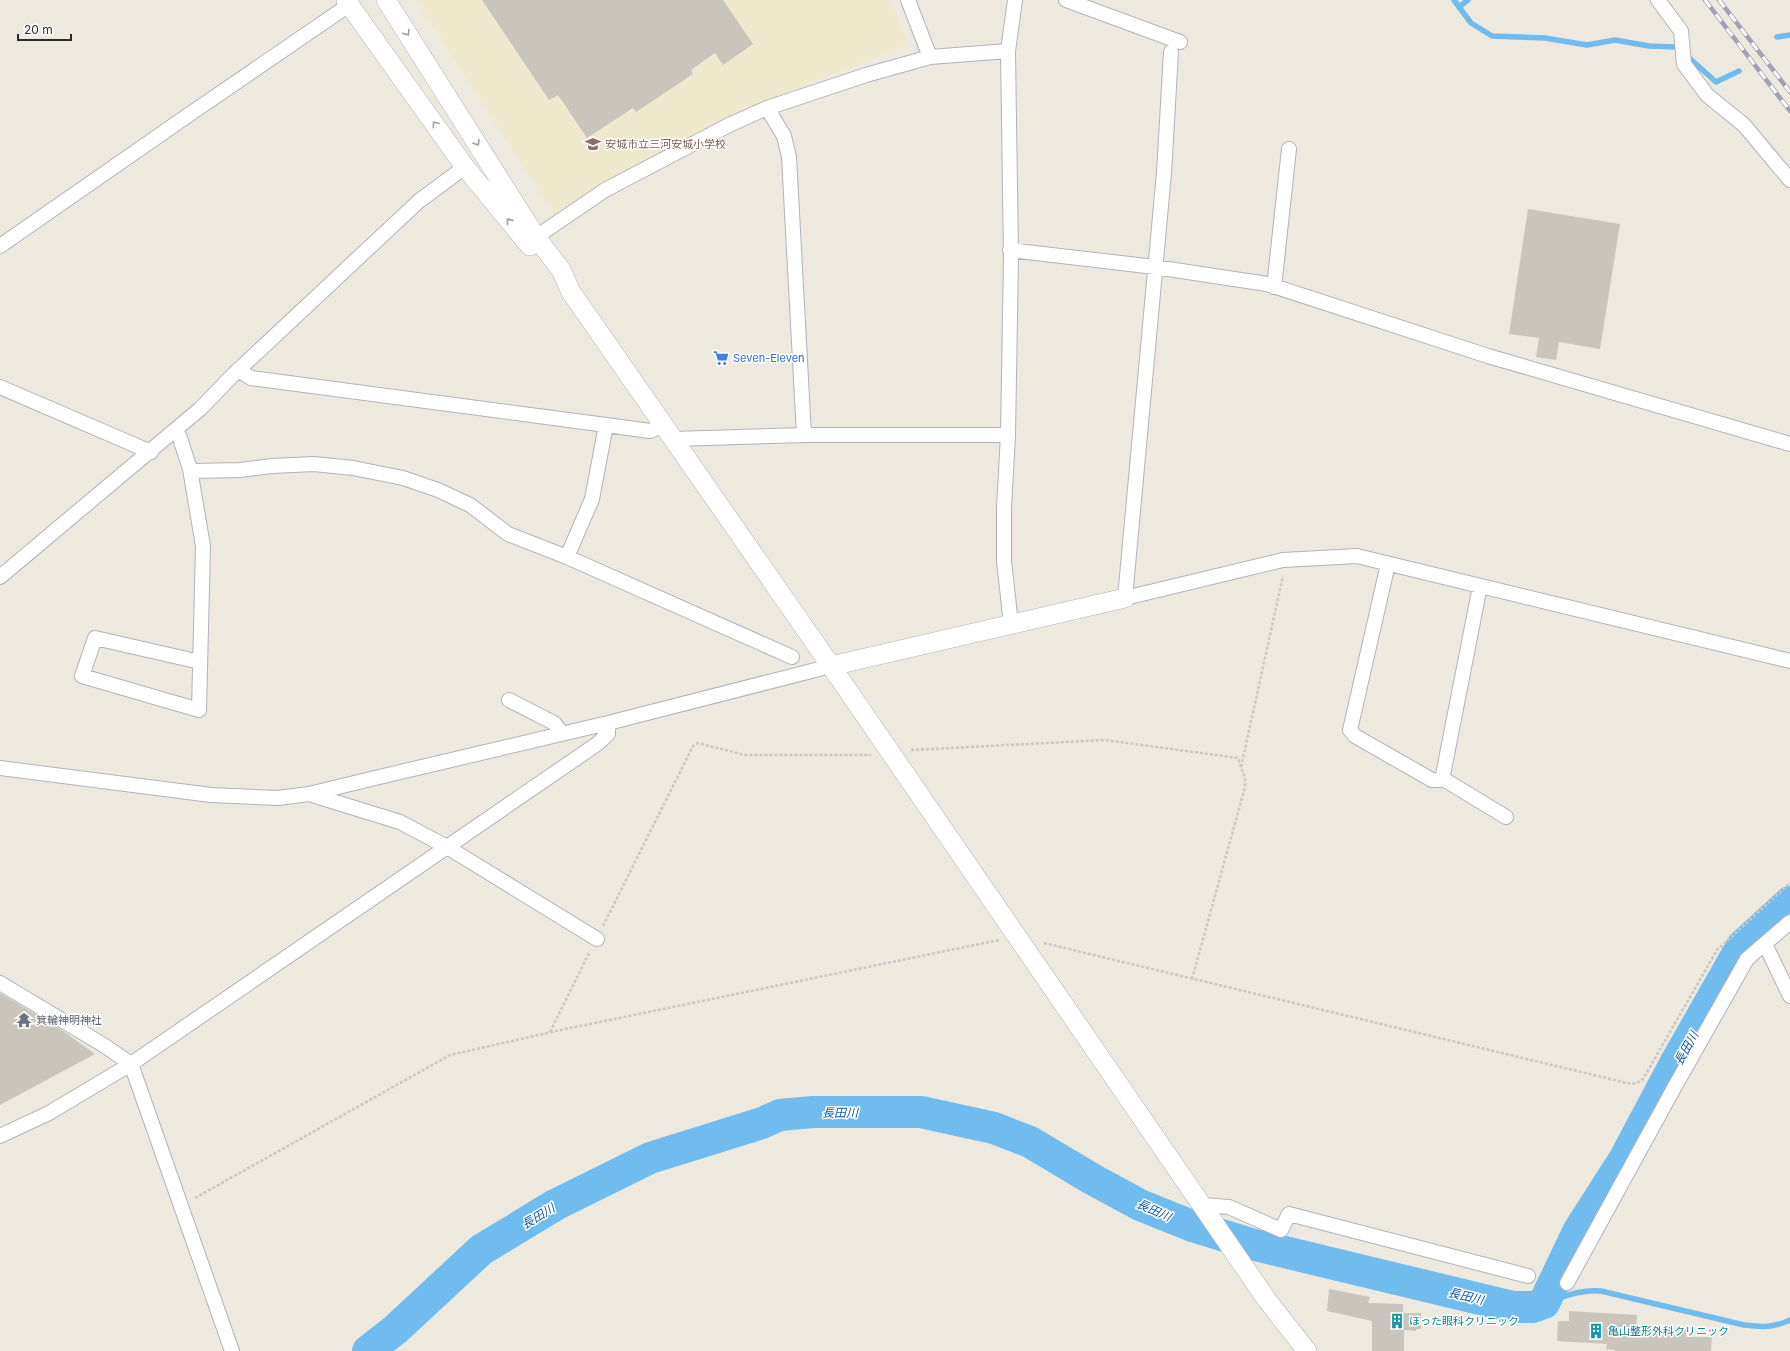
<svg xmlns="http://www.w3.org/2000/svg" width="1790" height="1351" viewBox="0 0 1790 1351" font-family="Inter,'Noto Sans JP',sans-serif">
<rect width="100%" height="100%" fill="#ede9de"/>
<path fill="#eee8cd" d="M416 0H891L908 45 760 103 597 186 554 215Z"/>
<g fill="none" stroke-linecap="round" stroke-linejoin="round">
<path stroke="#71bcef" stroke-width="5.5" d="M1454 0 1471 23 1492 36 1545 38 1587 45 1615 40 1649 46 1677 47 1716 82 1739 71
M1459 7 1468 0
M1777 37 1790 35
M1544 1303C1563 1297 1581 1289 1601 1291L1744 1325C1761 1327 1774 1328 1790 1320"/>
<path stroke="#71bcef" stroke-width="32" d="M368 1351 396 1329 481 1250 555 1205 650 1158 762 1123 780 1115 813 1112H921L994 1128 1030 1142 1092 1179 1140 1205 1192 1226 1251 1244 1513 1307H1533L1544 1303 1579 1230 1625 1158 1676 1062 1742 946 1790 902"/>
</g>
<path fill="#c9c5bd" d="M482 0H723L753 44 723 65 715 53 691 70 693 74 636 112 633 108 587 138 558 95 549 100Z
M1528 209 1620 224 1600 349 1559 342 1556 360 1536 357 1539 338 1509 334Z
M0 993 63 1031 95 1054 0 1105Z
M1329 1289 1370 1297 1368 1303 1403 1304V1313H1421V1329H1416V1331L1404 1330V1351H1372V1321L1327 1311Z
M1569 1311 1637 1315 1636 1330 1686 1329V1337H1712L1711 1351H1615V1350L1606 1349 1607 1344 1557 1341 1558 1321H1569Z"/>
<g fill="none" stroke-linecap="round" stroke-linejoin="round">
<defs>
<path id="street" d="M908 0 930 57 1008 51
M1066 0 1180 42
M1658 0 1681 31 1684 64 1707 95 1744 125 1790 180
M1171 52 1164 173 1125 598 1283 560 1357 556 1790 661
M767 108 784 136 789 157 804 435
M536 237 605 190 729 125 767 108 866 75 930 57
M0 246 187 116 349 5
M1010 250 1155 267 1267 284 1488 356 1790 444
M1274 287 1289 149
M238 370 251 378 606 425 650 431 664 425
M0 387 151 452
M176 430 180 438 190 469 203 546 199 710 82 676 95 638 200 662
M673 439 804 435H1008
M190 469 193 471 240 470 272 466 314 464 353 468 403 478 438 490 470 505 508 534 567 557 792 657
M567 557 592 499 606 425
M1388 564 1350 730 1355 736 1432 780H1445L1506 817
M0 577 200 409 234 374 419 201 465 167
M1011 624 1004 561V508L1008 435 1011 257 1008 51 1015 0
M509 700 554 723 562 733
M0 768 211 795 278 798 309 794 375 778 608 723 831 666
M1442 780 1480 586
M309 794 400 822 447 847 597 939
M1765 944 1790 996
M0 983 105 1046 131 1064 232 1351
M0 1136 49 1113 131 1064 597 744 608 734V723
M1202 1205 1229 1207 1281 1230 1289 1214 1528 1276
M1567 1283 1674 1088 1747 959 1790 922"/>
<path id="secondary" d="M346 0 465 167 530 246
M386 0 536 237 561 270 571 292 831 666 1267 1300 1307 1351
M831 666 1125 598"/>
</defs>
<use href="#street" stroke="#b1b2bf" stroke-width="16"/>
<use href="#secondary" stroke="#b1b2bf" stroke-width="20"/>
<path stroke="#c8c8c8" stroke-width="2.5" stroke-dasharray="3 2" stroke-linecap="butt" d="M911 750 1105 740 1238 758 1245 778V787L1192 979
M1241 767 1283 576
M603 926 693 746 698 743 745 755H871
M1044 943 1631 1084 1637 1083 1643 1079 1717 950 1790 883
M550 1032 590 951
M195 1198 450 1055 556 1031 999 940"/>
<use href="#street" stroke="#fff" stroke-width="14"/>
<use href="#secondary" stroke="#fff" stroke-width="19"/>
<defs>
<path id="rail" d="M1705 0 1790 111
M1719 0 1790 92"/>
</defs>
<use href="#rail" stroke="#a0a0b6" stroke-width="4.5"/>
<use href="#rail" stroke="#fff" stroke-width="3" stroke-dasharray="9" stroke-linecap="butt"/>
</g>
<defs><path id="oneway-chevron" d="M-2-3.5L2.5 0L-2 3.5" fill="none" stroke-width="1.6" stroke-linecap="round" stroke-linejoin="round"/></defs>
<g stroke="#a0a0a0">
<use href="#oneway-chevron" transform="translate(407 33) rotate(58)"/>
<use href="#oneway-chevron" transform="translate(435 124) rotate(-126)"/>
<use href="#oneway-chevron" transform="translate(477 143) rotate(58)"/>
<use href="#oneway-chevron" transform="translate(509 221) rotate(-129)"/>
</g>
<defs>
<symbol id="school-bare" viewBox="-9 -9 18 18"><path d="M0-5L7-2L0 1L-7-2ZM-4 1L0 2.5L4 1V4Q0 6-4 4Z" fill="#8d6e63" stroke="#fff" stroke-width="2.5" paint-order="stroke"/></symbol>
<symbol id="supermarket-bare" viewBox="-9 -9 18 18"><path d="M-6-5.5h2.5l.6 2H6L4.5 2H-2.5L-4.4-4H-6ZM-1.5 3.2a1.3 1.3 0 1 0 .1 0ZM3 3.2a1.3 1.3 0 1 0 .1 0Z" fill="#3f7fe0" stroke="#fff" stroke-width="2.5" paint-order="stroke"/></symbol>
<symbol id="temple-bare" viewBox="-9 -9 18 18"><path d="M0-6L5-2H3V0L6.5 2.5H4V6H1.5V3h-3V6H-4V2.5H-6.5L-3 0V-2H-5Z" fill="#6b7280" stroke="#fff" stroke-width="2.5" paint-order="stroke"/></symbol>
<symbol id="building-bare" viewBox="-9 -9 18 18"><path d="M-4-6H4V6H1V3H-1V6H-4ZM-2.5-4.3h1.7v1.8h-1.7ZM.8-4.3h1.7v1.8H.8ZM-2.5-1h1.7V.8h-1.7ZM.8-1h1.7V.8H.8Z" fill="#0f9aa8" stroke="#fff" stroke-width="2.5" paint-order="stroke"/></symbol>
</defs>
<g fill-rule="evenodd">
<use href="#school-bare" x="582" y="133" width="22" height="22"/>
<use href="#supermarket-bare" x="710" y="347" width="22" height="22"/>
<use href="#temple-bare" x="13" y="1009" width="22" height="22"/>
<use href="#building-bare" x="1386" y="1310" width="22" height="22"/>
<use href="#building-bare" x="1585" y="1320" width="22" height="22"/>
</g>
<g text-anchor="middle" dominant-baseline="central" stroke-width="3" stroke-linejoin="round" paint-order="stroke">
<g font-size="11" fill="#785e54" stroke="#fff" text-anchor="start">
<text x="605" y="144">安城市立三河安城小学校</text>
</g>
<g font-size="11" fill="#366cbe" stroke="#fff" text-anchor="start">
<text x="733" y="358">Seven-Eleven</text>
</g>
<g font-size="11" fill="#5b616d" stroke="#fff" text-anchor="start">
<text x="36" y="1020">箕輪神明神社</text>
</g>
<g font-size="11" fill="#0d838f" stroke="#fff" text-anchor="start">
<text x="1409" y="1321">ほった眼科クリニック</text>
<text x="1608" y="1331">亀山整形外科クリニック</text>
</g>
<g font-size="12" font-style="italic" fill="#0e589d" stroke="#fff">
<text transform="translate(1686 1048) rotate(-61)">長田川</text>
<text x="840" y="1112">長田川</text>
<text transform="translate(1154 1210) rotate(24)">長田川</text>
<text transform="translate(538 1216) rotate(-31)">長田川</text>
<text transform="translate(1466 1296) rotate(13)">長田川</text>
</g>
</g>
<path d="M18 34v6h53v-6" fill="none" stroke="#2b2b2b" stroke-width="2"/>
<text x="24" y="34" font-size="12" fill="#2b2b2b" stroke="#ffffff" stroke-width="3" paint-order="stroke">20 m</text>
</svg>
